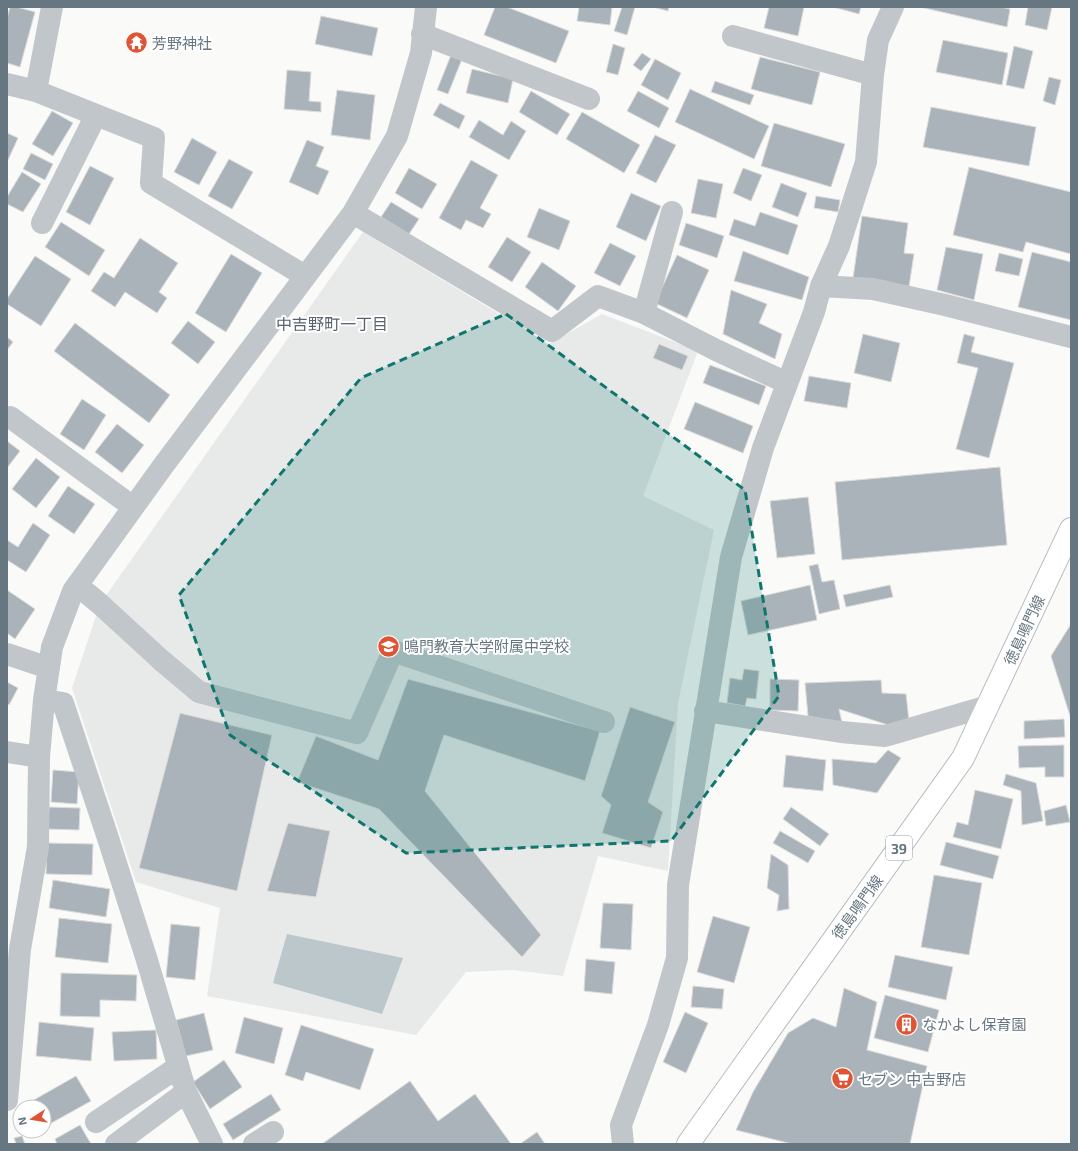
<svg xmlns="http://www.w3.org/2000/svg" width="1078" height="1151" viewBox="0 0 1078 1151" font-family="'Exo 2','Noto Sans JP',sans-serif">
<rect width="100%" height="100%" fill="#fafaf8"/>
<path fill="#e8e9e9" d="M363 232 549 344 602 314 698 351 643 496 714 530 678 703 668 871 598 856 563 976 512 970 466 972 416 1035 207 996 220 908 136 882 72 688 100 604Z"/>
<path fill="#bbc7cb" d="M287 934 403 958 382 1014 273 983Z"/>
<path fill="#aab3b9" stroke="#dcdcda" d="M10 7H17L35 12 20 67 7 63V18Z
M495 7H507L569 31 556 63 484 35Z
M579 7H612L610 25 577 21Z
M622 7H635L627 35 614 31Z
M653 7H669L668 11Z
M769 7H804L798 36 764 28Z
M833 7H861L859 14Z
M920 7H1001L1010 9 1007 27Z
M1028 7H1052L1047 30 1025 25Z
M321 16 378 28 372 56 315 44Z
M943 40 1008 53 1002 85 936 72Z
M613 44 625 48 618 75 606 72Z
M1014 46 1033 51 1024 89 1006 85Z
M642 53 651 59 641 71 633 65Z
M451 55 462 59 448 94 437 90Z
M760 57 820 72 812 105 751 89Z
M655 59 681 73 668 100 641 85Z
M472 69 513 79 508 103 466 93Z
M287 70 311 72 309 101 321 102V112L284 109Z
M1049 77 1061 80 1055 105 1043 101Z
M715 81 754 95 750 105 711 92Z
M690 89 769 126 754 159 675 122Z
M337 90 375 95 370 140 331 135Z
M531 91 570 114 557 135 519 112Z
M638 91 669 108 659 128 627 111Z
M440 103 465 116 459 129 433 115Z
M931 107 1036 127 1029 166 923 147Z
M52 111 73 123 53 156 32 144Z
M582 112 640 145 624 173 566 139Z
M479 120 503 135 511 121 526 131 509 160 469 137Z
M774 123 845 144 831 187 761 166Z
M7 133 18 138 8 160 7 159Z
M655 135 676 145 656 183 636 173Z
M192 138 217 152 199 185 174 172Z
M307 140 324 147 316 166 329 171 318 195 289 182Z
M31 153 53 164 45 180 23 169Z
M229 159 253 172 232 209 208 196Z
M471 160 498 175 480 208 491 214 483 228 466 220 461 230 439 218Z
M90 166 114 178 90 225 66 212Z
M969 167 1071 192V254L1026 242 1023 252 953 235Z
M409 168 437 184 422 209 395 193Z
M743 168 762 175 751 201 733 193Z
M22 172 41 184 23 212 7 204V197Z
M698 179 723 184 716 218 691 213Z
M781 183 807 193 798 217 772 207Z
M631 193 661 206 646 241 616 227Z
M816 196 840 200 838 212 814 208Z
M391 202 419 219 409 234 381 217Z
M539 208 570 221 559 250 527 237Z
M760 212 798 225 788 255 729 235 734 219 755 226Z
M862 216 908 223 904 253 914 254 909 287 853 278Z
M61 222 105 250 89 276 45 247Z
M686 223 724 236 717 258 679 245Z
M507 237 531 252 512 282 488 267Z
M140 238 178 263 159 292 167 298 157 313 125 292 115 307 91 291 104 272 114 278Z
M610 243 636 256 620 286 594 273Z
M946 247 983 254 974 300 937 290Z
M743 251 809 277 802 300 734 281Z
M1032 252 1071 262V320L1018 307Z
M999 253 1023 259 1019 276 995 271Z
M231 254 262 273 226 332 195 313Z
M677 255 709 270 687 318 655 303Z
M35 256 71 279 41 326 7 304V299Z
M542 262 576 286 558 311 525 287Z
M731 290 767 304 759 323 782 334 775 359 723 334Z
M188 321 215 342 198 364 171 343Z
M75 323 170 395 149 423 54 351Z
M863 334 900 343 891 382 854 373Z
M964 334 975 337 971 352 1014 363 989 458 956 449 978 368 957 363Z
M7 337 13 342 7 350Z
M659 344 688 356 682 370 653 358Z
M710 365 766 386 759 405 703 383Z
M809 376 851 383 847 408 804 401Z
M82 399 106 415 84 450 60 434Z
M695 402 753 426 743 453 684 429Z
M117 424 144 445 122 473 95 452Z
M7 441 20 451 7 468Z
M36 458 60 477 36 508 12 489Z
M1000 467 1007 545 842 560 835 482Z
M68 486 95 504 74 534 48 516Z
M808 497 815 554 777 558 770 501Z
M33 523 50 535 26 572 7 560V540L18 547Z
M818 564 822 582 834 580 840 609 819 614 809 566Z
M810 585 817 620 748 635 741 601Z
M890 585 893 597 846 607 843 595Z
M7 590 35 609 15 639 7 633Z
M1071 624V719L1051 656Z
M744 669 759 671 756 699 747 698 745 706 727 703 730 678 742 680Z
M408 679 600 731 585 781 444 735 425 791 541 935 522 957 379 809 297 782 316 736 378 760Z
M770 679 799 680 798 711 770 710Z
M881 680 882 693 906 694 909 721 888 725 839 709 842 723 808 716 805 683Z
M7 682 18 688 9 705 7 703Z
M630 707 675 722 648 802 663 812 651 848 602 833 611 805 601 796Z
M180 713 272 735 237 891 139 868Z
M1064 719 1065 737 1024 739V721Z
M1064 745V777H1045V767L1019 768 1018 746Z
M888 750 901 758 877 793 833 785 832 759 876 763Z
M786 755 826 760 823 791 783 787Z
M53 770 79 772 77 804 51 802Z
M1006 774 1036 783 1043 821 1022 825 1021 791 1003 785Z
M975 790 1013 799 1001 849 953 837 957 822 968 825Z
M1066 805 1070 822 1046 826 1044 811Z
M49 807 80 808 79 830 48 829Z
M791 807 829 834 820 846 783 819Z
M288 823 330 831 316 897 267 891Z
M780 831 815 851 808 863 773 843Z
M946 842 999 856 993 879 940 865Z
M47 843 93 844 92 875 46 874Z
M771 854 788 865 789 909 777 911 779 895 767 888Z
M934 875 982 883 969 955 921 947Z
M53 880 110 889 106 917 49 908Z
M603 903 633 904 631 950 600 948Z
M713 916 750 927 734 983 697 972Z
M59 918 112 924 108 963 55 957Z
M171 924 200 927 195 980 166 977Z
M895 955 953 967 946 1000 888 987Z
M586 959 615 962 612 994 584 991Z
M61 973 137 975 136 1001 100 1000V1017L60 1016Z
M693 986 724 989 722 1009 691 1007Z
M844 988 877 1002 867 1050 927 1066 910 1144H792L736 1130 753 1092 788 1033 813 1018 836 1027Z
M885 995 939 1010 928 1052 874 1038Z
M685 1012 708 1023 686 1073 663 1062Z
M204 1013 213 1050 186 1056 176 1020Z
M244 1017 283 1028 274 1064 235 1053Z
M39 1022 94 1028 91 1061 36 1056Z
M301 1025 374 1049 360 1090 306 1072 303 1081 285 1075Z
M156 1030 157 1059 114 1061 112 1032Z
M224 1060 242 1087 210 1109 193 1082Z
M76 1076 91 1101 46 1126 44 1122V1107H36L32 1101Z
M410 1081 438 1121 475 1094 511 1144H322Z
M271 1094 281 1110 233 1140 223 1124Z
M80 1125 91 1144H57L55 1139Z
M537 1132 545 1144H520Z
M22 1136 25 1144H16L14 1138Z"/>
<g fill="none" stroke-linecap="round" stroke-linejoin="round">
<defs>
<path id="major" d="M688 1144 963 758 1071 529"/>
</defs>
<use href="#major" stroke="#b5babe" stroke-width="24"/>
<path stroke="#c1c6ca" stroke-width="22" d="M422 34 589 99
M733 36 873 75
M7 84 36 91 154 138 151 183 305 276
M36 91 52 7
M353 213 552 331 598 296 644 313 716 350 787 383
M42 223 96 115
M821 286 873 289 945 305 1071 337
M644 313 672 212
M10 417 133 507
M77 585 100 604 161 660 199 692 357 733 393 651 604 722
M7 654 49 668
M44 700 63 703 107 835 146 957 186 1092 212 1144
M705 711 841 732 885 736 988 706
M7 752 39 757
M7 1100 20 949 38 847 39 757 44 700 52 647 73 591 163 466 353 213 397 136 421 53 426 7
M96 1122 178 1067
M116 1144 186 1092
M254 1144 273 1132
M623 1144 621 1125 658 1025 677 958 678 885 731 557 763 448 814 312 821 286 839 246 866 162 873 75 878 40 893 7"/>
<use href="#major" stroke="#fff" stroke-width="22"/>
</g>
<path fill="#0f766e" fill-opacity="0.2" stroke="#0f766e" stroke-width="3" stroke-dasharray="8 5" stroke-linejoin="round" d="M506 314 745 490 779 696 671 841 406 853 230 735 179 595 361 378Z"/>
<defs>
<symbol id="temple-disc" viewBox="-11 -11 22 22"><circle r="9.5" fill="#de5434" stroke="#fff"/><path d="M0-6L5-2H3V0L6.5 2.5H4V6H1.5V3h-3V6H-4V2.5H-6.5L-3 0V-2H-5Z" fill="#fff"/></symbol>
<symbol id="school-disc" viewBox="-11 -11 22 22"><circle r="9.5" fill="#de5434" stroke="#fff"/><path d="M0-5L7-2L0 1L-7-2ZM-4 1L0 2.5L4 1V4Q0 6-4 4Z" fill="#fff"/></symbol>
<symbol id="building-disc" viewBox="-11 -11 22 22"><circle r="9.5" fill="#de5434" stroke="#fff"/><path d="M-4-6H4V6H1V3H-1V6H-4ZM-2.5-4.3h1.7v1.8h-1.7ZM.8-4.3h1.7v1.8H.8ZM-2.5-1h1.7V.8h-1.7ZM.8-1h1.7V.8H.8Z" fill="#fff"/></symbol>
<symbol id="supermarket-disc" viewBox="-11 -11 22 22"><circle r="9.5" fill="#de5434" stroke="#fff"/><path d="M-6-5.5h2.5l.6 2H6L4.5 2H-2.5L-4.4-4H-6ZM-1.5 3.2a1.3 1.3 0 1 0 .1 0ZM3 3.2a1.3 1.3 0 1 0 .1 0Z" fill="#fff"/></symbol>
</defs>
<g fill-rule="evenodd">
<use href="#temple-disc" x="124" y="30" width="25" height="25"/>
<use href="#school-disc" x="376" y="634" width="25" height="25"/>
<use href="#building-disc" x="894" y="1012" width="25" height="25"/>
<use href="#supermarket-disc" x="830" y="1066" width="25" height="25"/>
</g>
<g text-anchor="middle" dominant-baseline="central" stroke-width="4" stroke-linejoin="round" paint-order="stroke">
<rect fill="#fff" stroke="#94a0a8" stroke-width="1" x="886" y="836" width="26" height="24" rx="3"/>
<g font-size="14" font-weight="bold" fill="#667782">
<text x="899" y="848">39</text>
</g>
<g font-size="15" fill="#667782" stroke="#fff" text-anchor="start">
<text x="152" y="43">芳野神社</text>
<text x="404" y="646">鳴門教育大学附属中学校</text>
<text x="922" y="1024">なかよし保育園</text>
<text x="858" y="1079">セブン 中吉野店</text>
</g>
<g font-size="15" fill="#667782" stroke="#fff">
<text transform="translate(1024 630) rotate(-65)">徳島鳴門線</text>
<text transform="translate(857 907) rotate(-54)">徳島鳴門線</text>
</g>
<g font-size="16" fill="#58646d" stroke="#fff">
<text x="332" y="323">中吉野町一丁目</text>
</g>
</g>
<rect width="1078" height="1151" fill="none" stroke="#667782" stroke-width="16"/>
<g transform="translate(32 1119) rotate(258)"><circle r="19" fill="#ffffff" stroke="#c2c9cd"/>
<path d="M0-3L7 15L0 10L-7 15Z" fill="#de5434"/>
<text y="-6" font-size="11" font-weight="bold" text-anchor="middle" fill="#667782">N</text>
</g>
</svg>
